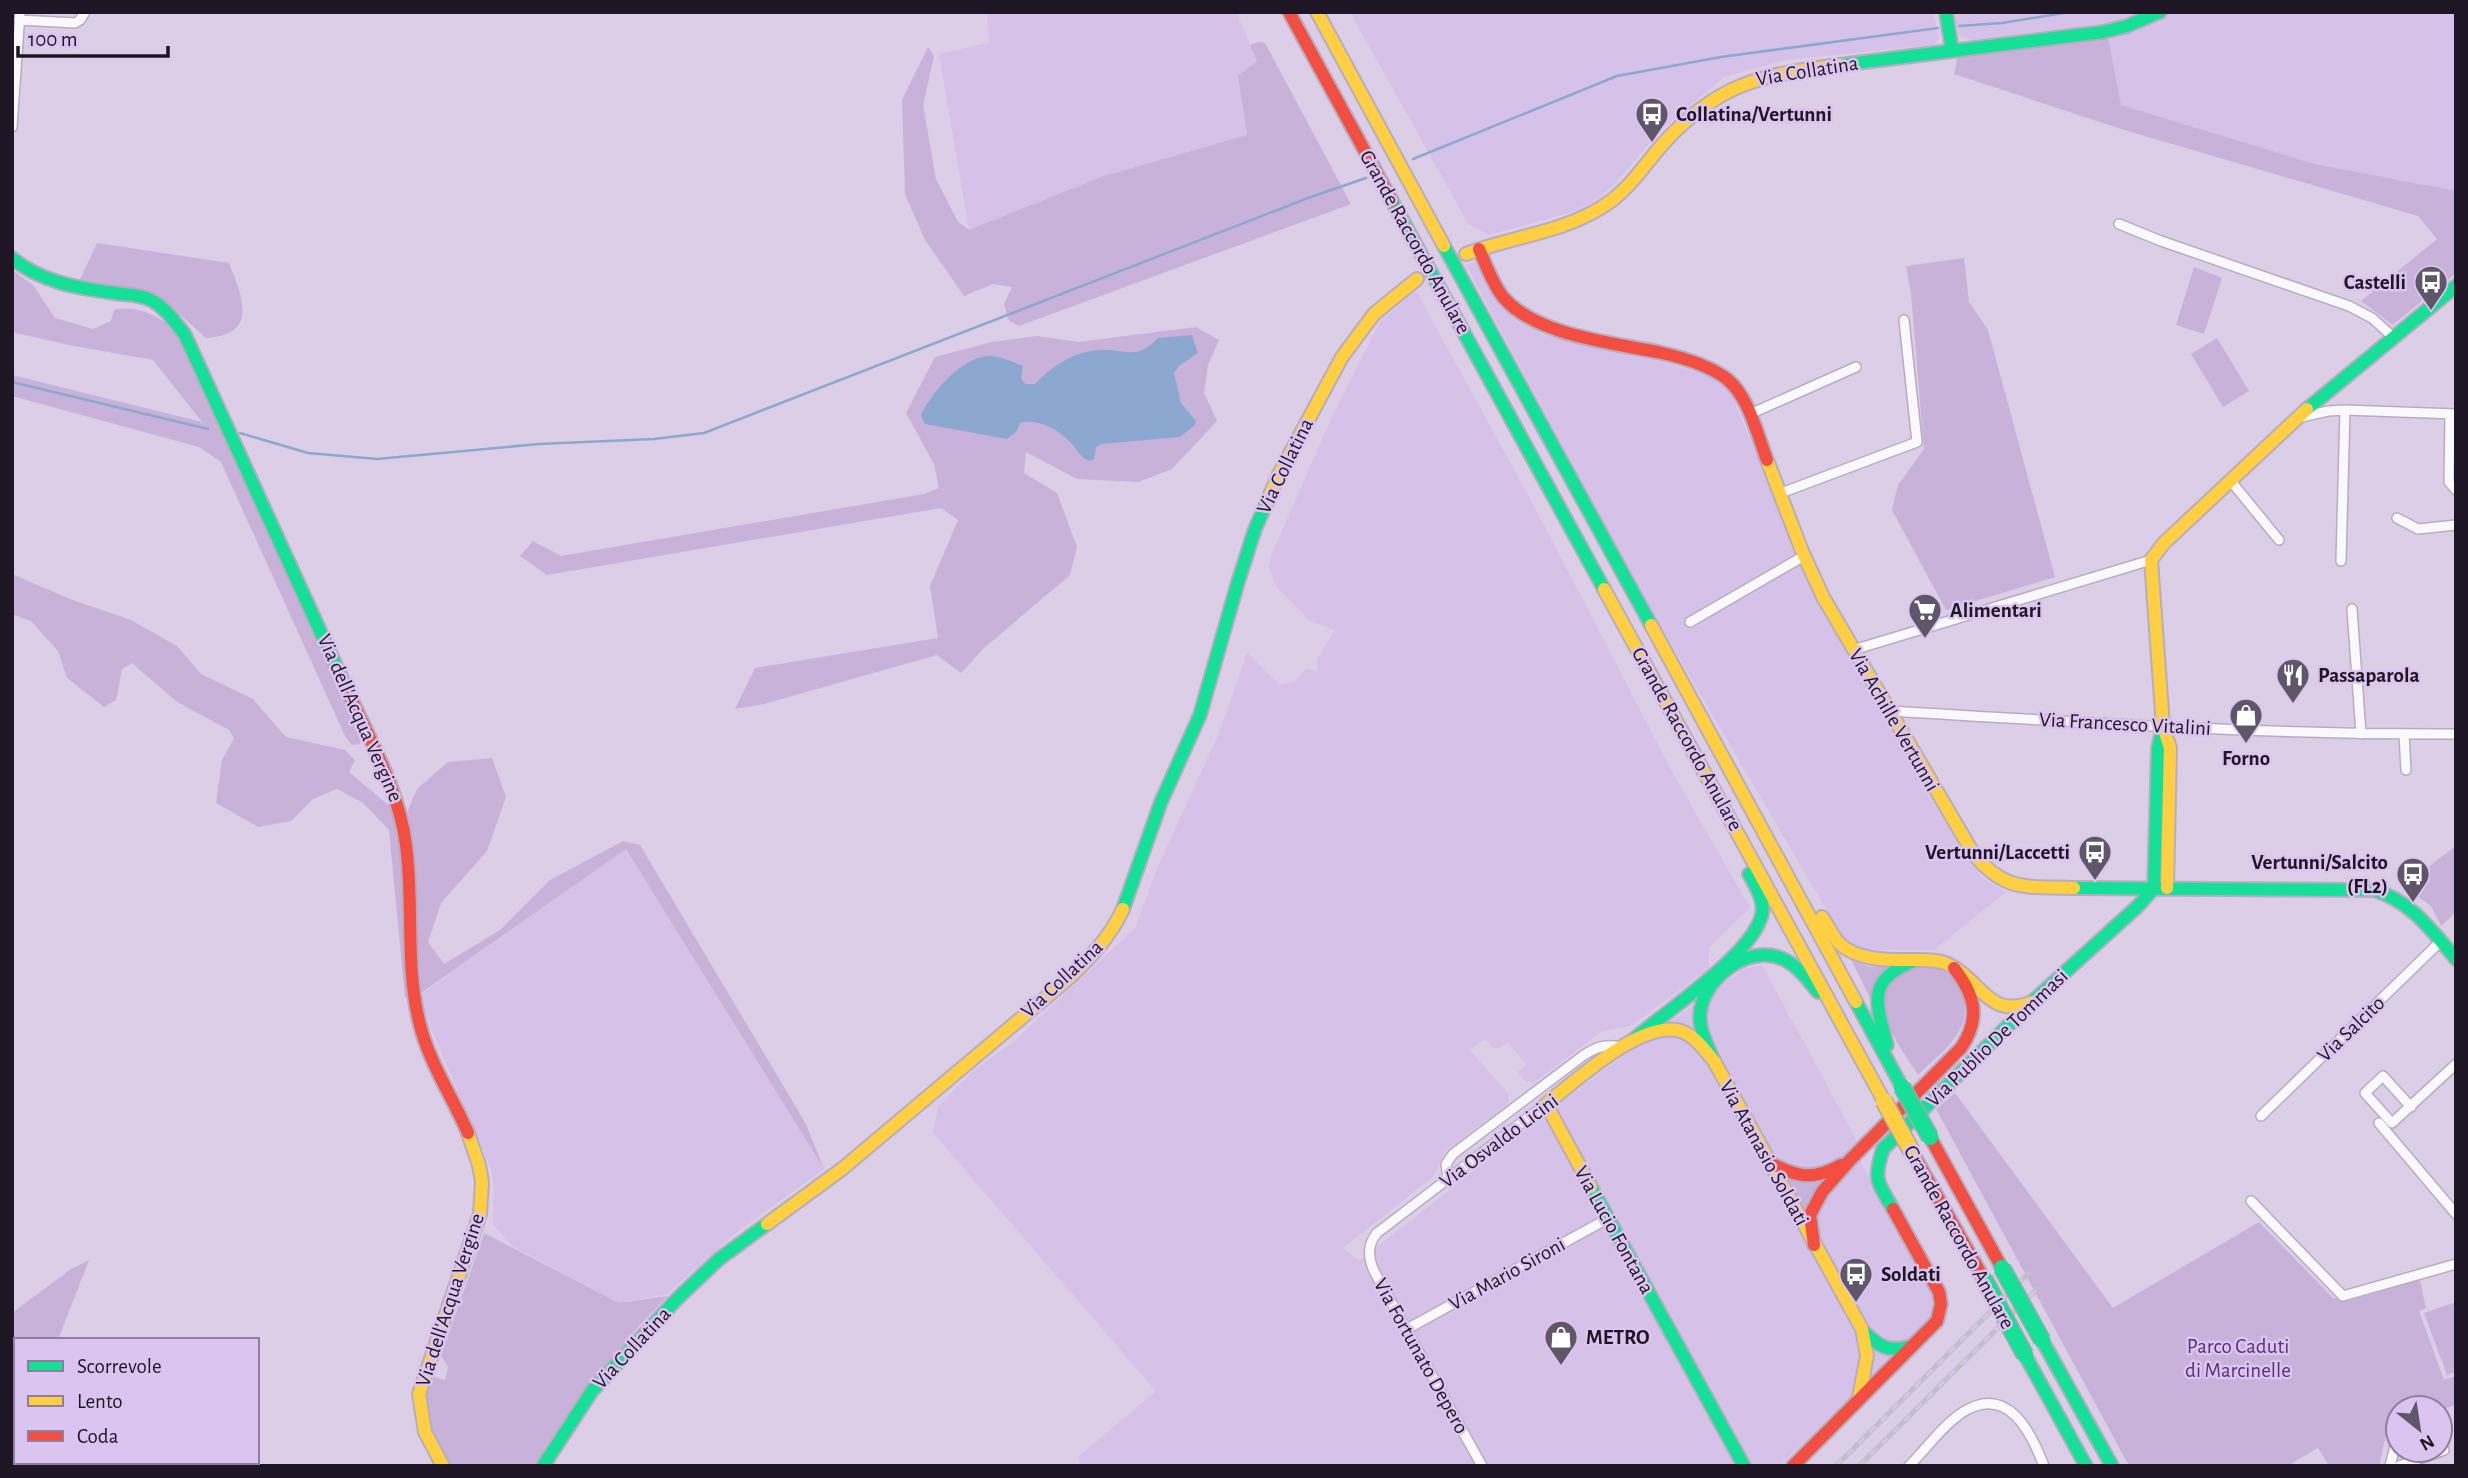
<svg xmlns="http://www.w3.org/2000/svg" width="2468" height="1478" viewBox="0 0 2468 1478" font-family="'Alegreya Sans',sans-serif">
<rect width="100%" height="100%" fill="#dbcee6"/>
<path fill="#d6c1e8" d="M1000 12H1236L1257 61 1238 76 1247 135 1104 176 969 230 939 54 989 43 987 15Z
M1350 12H1933L1939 39 1933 45 1785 60 1724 77 1660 131 1613 186 1591 203 1572 212 1489 235 1469 225Z
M1953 12H2145L2136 17 2093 25 1972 40 1959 35Z
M2171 12H2456V191L2315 164 2121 105 2108 38 2137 29Z
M1475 261 1490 292 1512 315 1541 334 1621 350 1703 374 1728 386 1821 609 1926 792 1982 878 2006 892 1934 950H1865L1842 936 1660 625 1581 480 1466 265Z
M1416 291 1535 508 1676 779 1750 908 1709 948V968L1631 1026 1602 1031 1535 1082H1526L1518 1072 1527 1064 1507 1042 1499 1048H1493L1485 1039 1470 1050 1509 1095 1508 1104 1445 1151 1434 1176 1343 1248 1359 1261 1566 1099 1643 1041 1744 969 1762 965 1856 1139 1861 1163 1932 1290 1935 1303 1931 1316 1920 1330 1779 1466H1082L1078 1457 1156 1391 933 1133 938 1107 972 1072 1012 1043 1135 928 1159 864 1220 731 1247 653 1280 685 1294 681 1306 669 1317 671V659L1335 630 1309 620 1276 586 1269 567 1271 556 1331 419 1380 322Z
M626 849 824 1169 737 1232 667 1294 619 1303 512 1246 493 1224 494 1186 491 1169 430 1026 423 1004V993Z"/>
<path fill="#c8b2da" d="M2108 38 2121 105 2315 164 2456 191V273L2393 325 2361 301 2437 239 2418 216 2121 129 1954 74 1958 55Z
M1258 42 1265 43 1351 204 1019 326 1009 321 1004 304 1012 287 993 284 964 296 925 240 905 194 902 100 928 47 934 56 923 105 936 179 958 222 969 230 1104 176 1247 135 1238 76 1257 61 1250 45Z
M97 243 229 263C242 297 260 334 206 338L176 311 161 301 78 284Z
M1964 258 1969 302 1988 330 2055 577 1946 610 1892 510 1898 485 1924 449 1911 294 1906 266Z
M2194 267 2222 278 2204 334 2176 325Z
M12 270 33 285 55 318 93 329 111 321 114 310C135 304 161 316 176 332 197 355 207 399 220 428 268 531 316 633 363 737L360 744 352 745 345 736 221 462 199 447 12 396V375L202 422 153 360 69 345 12 332Z
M1196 327 1219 340 1208 365 1204 393 1217 421 1172 469 1138 482 1077 479 1026 452 1024 473 1057 493 1077 547 1070 575 984 648 961 673 937 655 764 704 735 709 755 668 938 638 930 586 958 520 941 508 547 575 520 556 533 541 561 556 924 494 939 488 934 464 906 413 935 357 992 342 1038 336 1079 342Z
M2217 338 2249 391 2223 407 2191 354Z
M12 574 70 599 131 620 177 646 201 674 253 699 286 737 345 750 355 760 349 772 393 809 403 848 409 996 405 997 389 830 363 803 337 789 313 799 291 821 258 827 216 803 222 760 234 739 229 730 177 702 132 663 122 669 116 700 104 707 67 678 58 651 31 621 12 614Z
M492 758 506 797 487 851 441 903 428 942 444 964 500 930 550 880 623 841 640 845 806 1124 824 1169 626 849 421 993 415 921 414 854 408 810 417 789 448 762Z
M2456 846V912L2441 926 2431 906 2403 886Z
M1852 961 1870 967 1886 966 1870 998Z
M1909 967C1919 968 1933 966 1941 970 1964 980 1971 1011 1959 1031 1950 1048 1931 1062 1918 1075 1902 1048 1869 1012 1892 981 1896 976 1903 971 1909 967Z
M1955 1093 2113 1308 2259 1222 2333 1298 2348 1301 2420 1280 2426 1308 2419 1311 2444 1380 2456 1376V1405L2440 1410V1408H2398V1423L2388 1426 2379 1466H2329L2318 1448 2287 1466H2129L1936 1109Z
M1786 1177 1824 1180 1804 1208Z
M484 1233 619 1303 668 1296 638 1327 586 1392 537 1466H450C428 1438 414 1412 434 1377L445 1380 448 1367 441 1356Z
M89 1260 58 1340H16V1442L12 1450V1313L71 1269Z
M2456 1302V1372L2447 1375 2424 1313Z"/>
<path fill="#8ca8d0" d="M1192 335 1198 353 1179 366 1174 373 1181 403 1196 421 1194 426 1180 437 1102 444 1096 447 1094 459 1090 461C1080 458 1077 449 1070 442 1058 429 1037 418 1020 423L1017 431 1007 439 925 424 921 415C931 393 964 354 991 356 1002 357 1013 362 1023 366L1021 379 1025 384H1035C1053 365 1076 350 1102 350 1129 349 1136 361 1158 338Z"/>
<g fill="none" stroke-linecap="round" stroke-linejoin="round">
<path stroke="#8ca8d0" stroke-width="2.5" d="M1959 26 2002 23 2070 12
M1413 159 1617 76 1721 57 1938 28
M12 382 208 429
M240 433 308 453 377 459 539 444 654 439 704 433 1308 198 1366 178"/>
<defs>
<path id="street" d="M19 20 75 23 80 20 85 12
M12 127 20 12
M2119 224 2161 241 2349 306 2372 318 2393 337
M1750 414 1856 367
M2450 414 2449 482 2456 490
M2297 418 2328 411 2345 410 2456 414
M2230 480 2279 540
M1781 493 1917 442 1904 320
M2397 518 2418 529 2456 525
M2341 561 2345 410
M2352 609 2361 734
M1690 622 1804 556
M1853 650 2151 560
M1889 711C2078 722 2267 735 2456 734
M2404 734 2406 770
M2411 1107 2383 1076 2365 1093 2392 1123 2456 1064
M2261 1116 2440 942
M2379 1123 2456 1214
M1448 1179 1446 1164 1453 1154 1584 1055C1598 1046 1606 1044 1622 1047
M2251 1201 2343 1296 2456 1264
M1407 1329 1607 1219
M1482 1466 1374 1271C1368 1257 1367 1245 1377 1233L1546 1104
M1909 1466C1926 1449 1943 1425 1963 1412 2008 1384 2031 1432 2044 1466
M2390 1466 2398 1434
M2399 1466 2444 1450"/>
<path id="fast" d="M1946 12 1952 50
M1840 65 2103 32 2127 26 2160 12
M1392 201 1604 589
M1444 246 1651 625
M12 258C40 282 78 288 114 293 126 295 139 294 151 300 166 308 175 322 185 335L348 692
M2307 409 2456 286
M2074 888 2374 890C2411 901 2432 931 2456 959
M2154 888 2158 748 2163 726
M1123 909 1161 802 1200 715 1238 582 1255 529 1267 502
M1856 1002 1902 1087
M1632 1041C1664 1012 1753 955 1762 914 1765 901 1755 885 1749 874
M1887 1045C1876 1003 1866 979 1914 961
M1714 1061C1708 1047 1699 1030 1700 1015 1702 979 1748 943 1783 959 1797 965 1808 980 1818 992
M1591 1187 1744 1466
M1893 1209C1877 1181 1873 1180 1883 1149L2032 1002 2138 906 2154 888
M1863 1331C1878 1345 1887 1353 1908 1347
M2042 1340 2112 1466
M2025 1355 2086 1466
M543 1466 592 1391 676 1300 719 1259 767 1224"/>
<path id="slow" d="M1317 12 1444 246
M1466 254C1510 237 1561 233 1602 207 1626 193 1643 167 1661 146 1717 83 1760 75 1840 65
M1767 460 1802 551 1823 597 1973 853C2005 893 2027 886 2074 888
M1267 502 1278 476 1342 357 1374 314 1417 279
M1604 589 1884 1101
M1651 625 1856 1002
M2167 888 2170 748 2163 726 2151 560 2164 543 2307 409
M1822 917C1828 926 1833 937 1840 944 1858 961 1890 960 1913 960 1923 960 1935 959 1945 963 1980 977 1988 1021 2032 1002
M1591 1187 1546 1104C1576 1081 1637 1023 1677 1030 1693 1033 1704 1049 1714 1061L1862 1329 1867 1356 1859 1397
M767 1224 842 1169 1069 978C1091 957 1110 937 1123 909
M443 1466 425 1432 419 1394 480 1214 482 1182 479 1165 468 1133"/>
<path id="jam" d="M1289 12 1392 201
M1479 249C1486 265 1492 283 1503 297 1536 336 1615 343 1662 353 1684 358 1709 365 1727 379 1749 397 1757 434 1767 460
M348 692C371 742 399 791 406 845 414 903 405 963 419 1021 428 1061 452 1096 468 1133
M1930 1137 2002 1268
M1912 1152 1984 1279
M1770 1163C1798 1177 1812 1181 1841 1165
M1814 1245 1810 1215 1822 1192 1850 1160 1961 1048C1981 1018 1975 995 1954 968
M1793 1466 1937 1321 1941 1304 1939 1292 1893 1209"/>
</defs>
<use href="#street" stroke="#b7adc0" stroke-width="12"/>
<use href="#fast" stroke="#b7adc0" stroke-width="16"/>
<use href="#slow" stroke="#b7adc0" stroke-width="16"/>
<use href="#jam" stroke="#b7adc0" stroke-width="16"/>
<use href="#street" stroke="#faf8fb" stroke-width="9"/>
<use href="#fast" stroke="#16e098" stroke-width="12"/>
<use href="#slow" stroke="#ffcf43" stroke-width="12"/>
<use href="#jam" stroke="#f24e42" stroke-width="12"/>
<defs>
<path id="rail" d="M1836 1466 2029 1273
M1859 1466 2038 1288"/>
</defs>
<use href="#rail" stroke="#c2bfc6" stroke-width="5"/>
<use href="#rail" stroke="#dcc4f0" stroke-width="2.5" stroke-dasharray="8" stroke-linecap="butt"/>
<defs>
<path id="fast-bridge" d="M1902 1087 1930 1137
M2002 1268 2042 1340
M1984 1279 2025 1355"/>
<path id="slow-bridge" d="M1884 1101 1912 1152"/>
</defs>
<use href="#fast-bridge" stroke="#aaa8ab" stroke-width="19" stroke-linecap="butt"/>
<use href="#slow-bridge" stroke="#aaa8ab" stroke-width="19" stroke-linecap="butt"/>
<use href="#fast-bridge" stroke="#16e098" stroke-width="16"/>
<use href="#slow-bridge" stroke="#ffcf43" stroke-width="16"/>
</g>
<defs>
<symbol id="bus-pin" viewBox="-11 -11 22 30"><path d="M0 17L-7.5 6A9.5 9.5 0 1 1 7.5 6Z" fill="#605669" stroke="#dcc4f0"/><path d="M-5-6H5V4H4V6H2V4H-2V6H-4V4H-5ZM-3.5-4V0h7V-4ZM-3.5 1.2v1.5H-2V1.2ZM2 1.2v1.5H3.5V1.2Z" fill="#fff"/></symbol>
<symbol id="supermarket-pin" viewBox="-11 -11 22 30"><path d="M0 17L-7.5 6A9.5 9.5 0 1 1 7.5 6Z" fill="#605669" stroke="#dcc4f0"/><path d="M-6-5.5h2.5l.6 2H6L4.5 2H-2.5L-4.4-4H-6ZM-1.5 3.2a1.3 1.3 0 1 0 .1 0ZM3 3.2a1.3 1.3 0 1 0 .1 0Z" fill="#fff"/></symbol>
<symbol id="restaurant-pin" viewBox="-11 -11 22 30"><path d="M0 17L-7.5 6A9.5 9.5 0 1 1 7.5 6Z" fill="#605669" stroke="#dcc4f0"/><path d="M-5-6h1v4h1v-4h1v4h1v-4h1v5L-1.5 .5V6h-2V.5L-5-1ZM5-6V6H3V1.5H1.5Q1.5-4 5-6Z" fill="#fff"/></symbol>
<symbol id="shop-pin" viewBox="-11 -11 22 30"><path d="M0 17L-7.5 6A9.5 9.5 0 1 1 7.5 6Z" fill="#605669" stroke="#dcc4f0"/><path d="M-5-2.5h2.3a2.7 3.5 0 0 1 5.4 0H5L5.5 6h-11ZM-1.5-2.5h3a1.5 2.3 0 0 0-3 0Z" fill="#fff"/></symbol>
</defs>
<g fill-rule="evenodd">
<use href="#bus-pin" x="1633" y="95" width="38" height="52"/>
<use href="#bus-pin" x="2412" y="263" width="38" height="52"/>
<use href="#supermarket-pin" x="1906" y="591" width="38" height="52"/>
<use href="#restaurant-pin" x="2274" y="656" width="38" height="52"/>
<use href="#shop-pin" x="2227" y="696" width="38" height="52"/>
<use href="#bus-pin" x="2076" y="833" width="38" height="52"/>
<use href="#bus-pin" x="2394" y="855" width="38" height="52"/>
<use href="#bus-pin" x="1837" y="1255" width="38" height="52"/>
<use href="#shop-pin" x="1542" y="1318" width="38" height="52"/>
</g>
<g text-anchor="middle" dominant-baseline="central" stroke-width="5" stroke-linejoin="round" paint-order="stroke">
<g font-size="21" fill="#1e1525" stroke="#dcc4f0">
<text transform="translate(1807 71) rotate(-9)">Via Collatina</text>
<text transform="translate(1415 242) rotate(61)">Grande Raccordo Anulare</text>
<text transform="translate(1285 466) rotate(-64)">Via Collatina</text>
<text transform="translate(360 718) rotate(66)">Via dell'Acqua Vergine</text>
<text transform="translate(1894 720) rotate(60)">Via Achille Vertunni</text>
<text transform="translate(2125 724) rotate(3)">Via Francesco Vitalini</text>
<text transform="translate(1687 739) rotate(61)">Grande Raccordo Anulare</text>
<text transform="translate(1062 979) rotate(-43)">Via Collatina</text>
<text transform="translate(2351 1029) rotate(-44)">Via Salcito</text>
<text transform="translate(1997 1038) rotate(-44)">Via Publio De Tommasi</text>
<text transform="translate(1499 1141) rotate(-37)">Via Osvaldo Licini</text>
<text transform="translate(1764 1153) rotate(61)">Via Atanasio Soldati</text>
<text transform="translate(1614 1230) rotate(61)">Via Lucio Fontana</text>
<text transform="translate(1959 1237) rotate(61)">Grande Raccordo Anulare</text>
<text transform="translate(1507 1274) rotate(-29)">Via Mario Sironi</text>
<text transform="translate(450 1300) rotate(-72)">Via dell'Acqua Vergine</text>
<text transform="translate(632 1348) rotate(-47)">Via Collatina</text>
<text transform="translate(1421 1356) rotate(61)">Via Fortunato Depero</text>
</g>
<g font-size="21" font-weight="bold" fill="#1e1525" stroke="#dcc4f0" text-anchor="start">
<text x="1676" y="114">Collatina/Vertunni</text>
<text x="2406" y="282" text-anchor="end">Castelli</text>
<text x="1950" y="610">Alimentari</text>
<text x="2318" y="675">Passaparola</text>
<text x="2246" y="758" text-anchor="middle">Forno</text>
<text x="2070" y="852" text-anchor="end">Vertunni/Laccetti</text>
<text x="2388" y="862" text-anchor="end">Vertunni/Salcito<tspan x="2388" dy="24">(FL2)</tspan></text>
<text x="1881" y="1274">Soldati</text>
<text x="1586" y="1337">METRO</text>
</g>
<g font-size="21" fill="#593276" stroke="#dcc4f0">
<text x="2238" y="1346">Parco Caduti<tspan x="2238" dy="24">di Marcinelle</tspan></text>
</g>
</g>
<rect width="2468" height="1478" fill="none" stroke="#1e1525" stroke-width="28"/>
<rect x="14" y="1338" width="245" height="126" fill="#dcc4f0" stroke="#907e9f" stroke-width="2"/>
<rect x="28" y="1361" width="35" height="10" fill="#16e098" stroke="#907e9f" stroke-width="2"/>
<text x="77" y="1373" font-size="21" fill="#1e1525">Scorrevole</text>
<rect x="28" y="1396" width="35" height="10" fill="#ffcf43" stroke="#907e9f" stroke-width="2"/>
<text x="77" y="1408" font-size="21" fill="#1e1525">Lento</text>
<rect x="28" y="1431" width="35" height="10" fill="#f24e42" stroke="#907e9f" stroke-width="2"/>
<text x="77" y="1443" font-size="21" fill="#1e1525">Coda</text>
<g transform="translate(2419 1429) rotate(150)"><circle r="33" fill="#dcc4f0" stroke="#907e9f" stroke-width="2"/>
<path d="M0-5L12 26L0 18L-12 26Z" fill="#605669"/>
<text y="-10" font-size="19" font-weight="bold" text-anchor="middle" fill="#1e1525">N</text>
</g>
<path d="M18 46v10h150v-10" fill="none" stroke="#1e1525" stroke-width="3.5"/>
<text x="28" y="46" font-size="21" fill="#1e1525" stroke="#dcc4f0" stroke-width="5" paint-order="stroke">100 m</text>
</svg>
